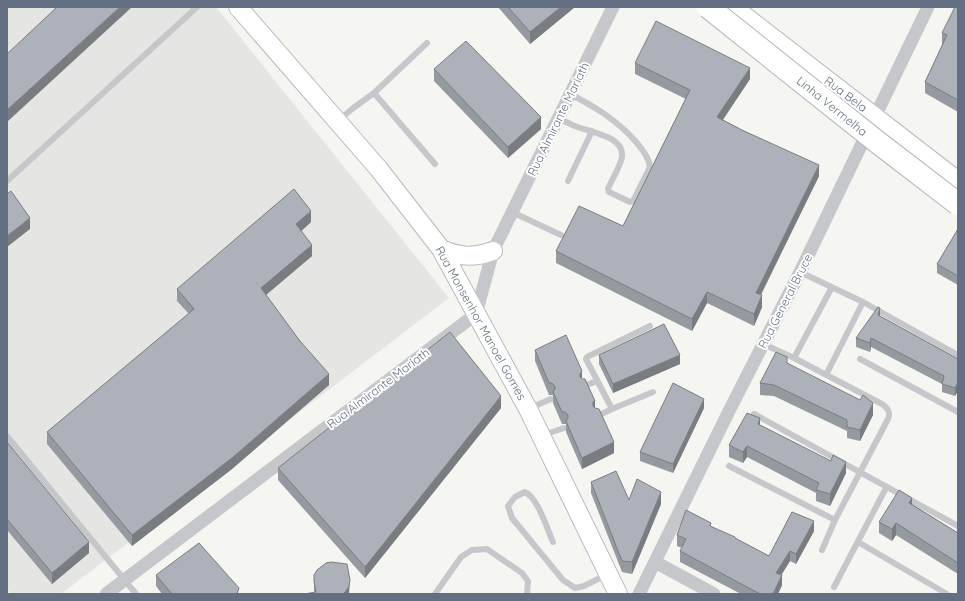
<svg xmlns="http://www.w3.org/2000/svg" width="965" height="601" viewBox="0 0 965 601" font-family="Quicksand,sans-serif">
<rect width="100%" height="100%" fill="#f5f5f1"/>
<path fill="#e5e6e4" d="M7 7H216L449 298 61 594H11L7 589Z"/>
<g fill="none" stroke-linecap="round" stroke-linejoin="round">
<defs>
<path id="secondary" d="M238 7 378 168 441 249 528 409 618 594
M733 7 958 181
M441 249C459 257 474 258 493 251"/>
</defs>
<use href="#secondary" stroke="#b7babf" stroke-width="20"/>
<path stroke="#c5c7cb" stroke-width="6" d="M374 93 435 164
M558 118C564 121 570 124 575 126 589 132 625 136 622 157 621 165 611 181 608 189L609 192 630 202 633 201 650 167C649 158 643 150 637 143 617 120 597 108 570 94
M339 120 352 109 374 93 427 43
M7 181 197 7
M568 181 592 131
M512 212 561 235
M800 272 863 302 958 355
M763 344 794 358 882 404C888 408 891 412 888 419L835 520 822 550
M794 358 832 287
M860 359 958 412
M826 375 863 302
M584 386 597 381
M530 408 551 399
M612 409 653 392
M754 414 958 526
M597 416 612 409 586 359 587 357 650 326
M543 435 564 428
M7 436 136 594
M729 466 835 520
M553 542C547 529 538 498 525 492L515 497 508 506 512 518 563 580 575 588 584 586 606 575
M858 542 947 594
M834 587 886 488
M435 594 461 557 472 550 487 549 522 573 528 581 527 594"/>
<path stroke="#c5c7cb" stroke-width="13" d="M655 562 714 594
M106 594 476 314 493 251 613 7
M639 594 729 411 800 272 928 7"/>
<use href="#secondary" stroke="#fff" stroke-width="18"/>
<defs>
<path id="highway-bridge" d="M708 7 876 141 958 204"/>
</defs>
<use href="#highway-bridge" stroke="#b5b7bb" stroke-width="24" stroke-linecap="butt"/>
<use href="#highway-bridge" stroke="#fff" stroke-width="22"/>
</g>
<path fill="#9599a0" d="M498 7H575L530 44Z
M958 7V112L925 93V82L943 44H942V33Z
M635 63 750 79 723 120 819 176 761 295 762 307 754 326 707 303 692 331 556 263V251L623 226 686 99 635 74Z
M434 69 541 129 508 158 434 81Z
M311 222 301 231 312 256 266 295 329 385 232 469 132 546 47 444V432L189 314 177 301V289Z
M958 229V285L937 273V264Z
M880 316 958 359V391L955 396 942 392V384L871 347 870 352 856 347V338Z
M535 350 582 378 614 453 582 469 566 432V424H562L553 403V395H549L535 361Z
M599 355 680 364 613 393 599 364Z
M787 363 873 415 860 441 847 438V431L774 396 760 395V383Z
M501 408 365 578 278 480V468Z
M704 408 673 473 640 461V452Z
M760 425 846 473 830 506 816 501V493L747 457 743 463 729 457V445Z
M7 442 89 553 52 584 7 530Z
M591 482 629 500 661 504 632 574 622 572 591 493Z
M912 504 958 533V574L896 535 892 541 879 533V522Z
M711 527 769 556 814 531 796 564 790 561 782 574V585L778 594H741L680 562V551L682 548 677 546V535Z
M156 575 239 594H162L156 586Z
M314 581 350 591 314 592Z"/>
<path fill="#797d82" d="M120 7H132L7 122V110Z
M561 7H575L530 44V32Z
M750 68V79L717 128V117Z
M541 117V129L508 158V147Z
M819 165V176L756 304V293Z
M311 211V222L296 236V224Z
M30 218V229L7 247V236Z
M312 245V256L261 299V288Z
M707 292V303L692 331V319Z
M762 295V307L754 326V314Z
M880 308V316L878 315Z
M871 338V347L870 352V343Z
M680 355V364L613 393V384Z
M582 371V382L580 385V374Z
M329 374V385L232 469 132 546V535Z
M958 382V391L955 396V388Z
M501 396V408L365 578V567Z
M704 399V408L673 473V464Z
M595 401V412L593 418V402Z
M873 403V415L860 441V430Z
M760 418V430L758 424Z
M614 442V453L582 469V458Z
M747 446V457L743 463V452Z
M846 462V473L830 506V494Z
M661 492V504L632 574V562Z
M912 498V509L909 503Z
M814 521V531L796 564V554Z
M896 523V535L892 541V529Z
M89 542V553L52 584V573Z
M790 551V561L776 583V573Z
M782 575V585L778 594H773Z
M350 580 349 594H343Z"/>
<path fill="#adb2ba" stroke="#797d82" d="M57 7H120L7 110V54Z
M508 7H561L530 32Z
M955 7H958V100L925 82 947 35 942 33Z
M656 21 750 68 717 117 744 131 819 165 756 293 762 295 754 314 707 292 692 319 556 251 579 206 623 226 690 90 635 63Z
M466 41 541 117 508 147 434 69Z
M294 189 311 211 296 224 312 245 261 288 300 341 329 374 232 458 132 535 47 432 194 309 177 289Z
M11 191 30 218 7 236V194Z
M958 229V276L937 264Z
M878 307 880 308 878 315 958 359V382L955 388 942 384 944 376 871 338 870 343 856 338Z
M664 324 680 355 613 384 599 355Z
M450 332 501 396 365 567 278 468Z
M566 335 582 371 580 374V377L583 379H585L595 401 593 402V406L595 408 599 409 614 442 582 458 566 421 568 418V415L565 412H562L553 392 555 389V386L552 383H549L535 350Z
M776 352 787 357V363L860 400 863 395 873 403 860 430 847 427V420L774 385 760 383Z
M673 383 704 399 673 464 640 452Z
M747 413 760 418 758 424 831 461 833 455 846 462 830 494 816 490 819 483 747 446 743 452 729 445Z
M7 442 89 542 52 573 7 519Z
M616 471 629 500 637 479 661 492 632 562 622 561 591 482Z
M899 490 912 498 909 503 958 533V563L896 523 892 529 879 522Z
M686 510 711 523 710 526 735 537V538L769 556 792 512 814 521 796 554 790 551 776 573 782 575 773 594H760L680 551 686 539 677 535Z
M199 543 239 588 237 594H172L156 575Z
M331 562 347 564 350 580 349 586 346 591 343 594H304L316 592 314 581V575L317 570 326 563Z"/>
<g text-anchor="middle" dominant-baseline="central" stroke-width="4" stroke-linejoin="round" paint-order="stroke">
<g font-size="12" fill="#637083" stroke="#fff">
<text transform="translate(846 94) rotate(37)">Rua Bela</text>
<text transform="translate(832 106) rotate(39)">Linha Vermelha</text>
<text transform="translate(558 119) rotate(-64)">Rua Almirante Mariath</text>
<text transform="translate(785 301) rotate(-63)">Rua General Bruce</text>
<text transform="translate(481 323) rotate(61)">Rua Monsenhor Manoel Gomes</text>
<text transform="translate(378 388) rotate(-37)">Rua Almirante Mariath</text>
</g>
</g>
<rect width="965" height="601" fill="none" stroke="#637083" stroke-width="16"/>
</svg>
